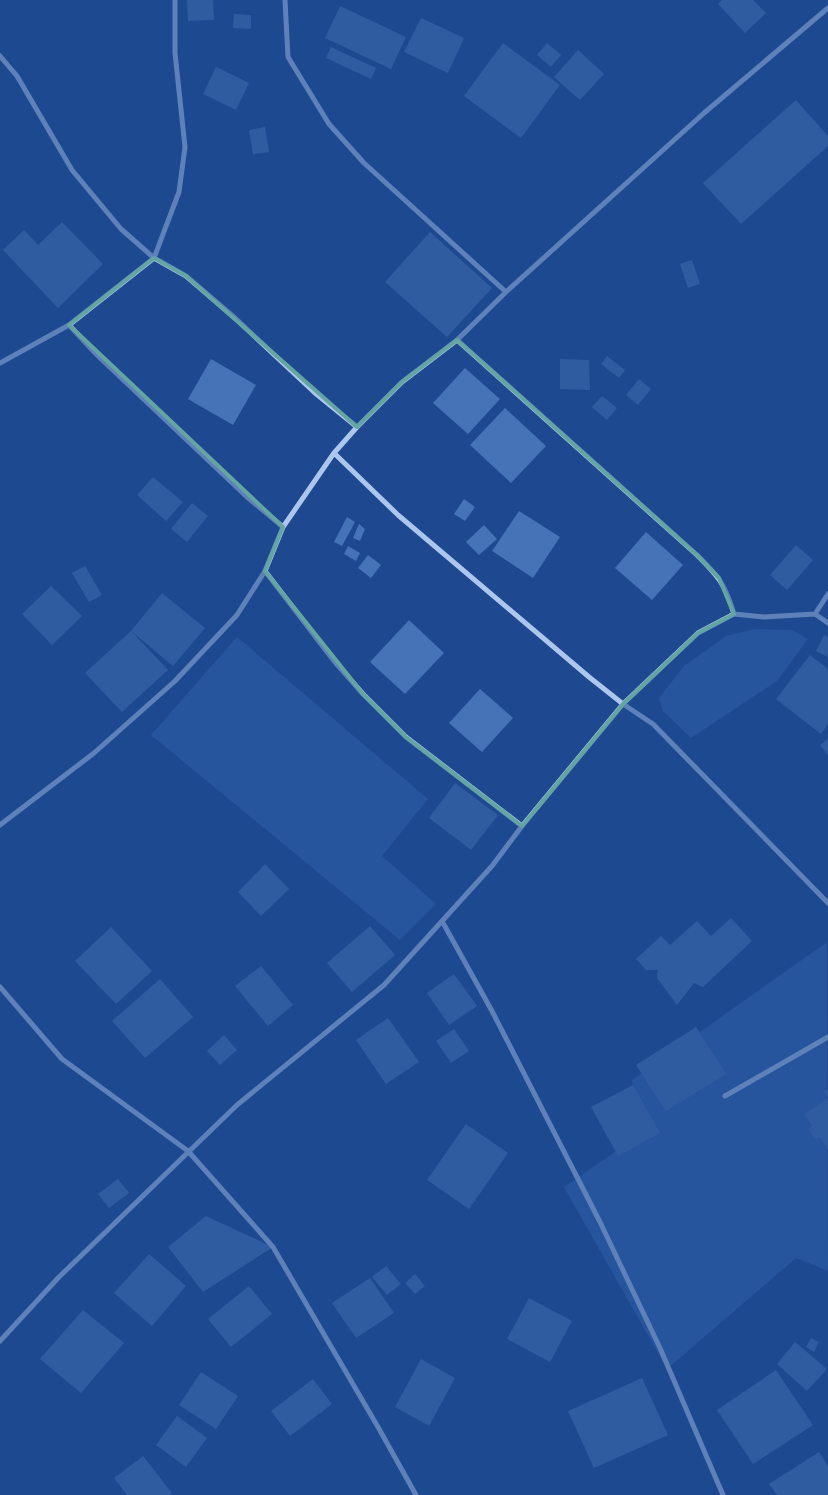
<svg xmlns="http://www.w3.org/2000/svg" width="828" height="1495" viewBox="0 0 828 1495" font-family="Commissioner,sans-serif">
<rect width="100%" height="100%" fill="#1e4990"/>
<path fill="#3162ad" d="M755 629 792 630 808 639 777 681 691 738 663 711 659 698 684 666 726 636Z
M237 637 428 799 382 856 436 904 400 940 151 735Z
M827 942 828 1271 796 1258 667 1369 564 1187 641 1134 632 1080Z"/>
<path fill="#4672b7" d="M187 0H213L214 20 188 21Z
M722 0H753L766 13 745 33 718 4Z
M340 6 406 37 391 69 325 38Z
M234 14 251 15V29L233 28Z
M421 18 464 38 448 73 404 52Z
M503 43 560 85 521 138 464 96Z
M547 43 561 55 551 67 537 55Z
M331 47 376 68 371 79 326 58Z
M578 50 604 74 580 100 554 77Z
M216 67 249 83 236 110 203 94Z
M796 100 828 136V146L741 224 703 183Z
M265 127 269 152 253 154 249 130Z
M62 222 103 264 58 308 3 250 24 230 38 245Z
M430 232 492 288 447 337 385 282Z
M692 260 700 284 688 288 680 264Z
M607 356 625 370 619 378 601 364Z
M211 359 256 385 233 425 188 399Z
M560 359 589 360 590 390 560 389Z
M465 368 500 399 468 434 433 403Z
M639 379 651 389 638 405 626 395Z
M602 396 617 408 607 420 592 407Z
M505 408 546 446 511 483 470 445Z
M153 477 183 502 166 521 137 495Z
M464 499 475 507 465 521 454 514Z
M192 503 208 516 187 542 171 529Z
M519 511 560 537 533 578 492 551Z
M347 517 355 522 342 546 334 542Z
M359 524 365 529 360 541 353 538Z
M484 525 497 539 479 555 466 542Z
M646 532 683 565 652 600 615 568Z
M796 545 813 560 787 590 770 575Z
M348 546 360 553 356 561 344 554Z
M368 555 381 565 371 578 358 568Z
M85 566 102 595 89 602 72 573Z
M51 586 82 616 52 645 22 614Z
M162 593 205 628 173 666 131 631 168 670 122 712 85 673 131 631Z
M409 620 444 653 405 694 370 662Z
M824 635 828 637V657L816 651Z
M810 655 828 669V724L821 734 776 699Z
M480 689 513 718 482 752 449 723Z
M828 739V755L820 745Z
M455 783 498 815 471 850 429 818Z
M265 864 289 889 261 916 238 892Z
M731 918 752 941 703 987 694 983 677 1005 657 978 658 970H646L636 959 661 936 670 945 697 921 711 936Z
M370 926 395 955 352 992 327 963Z
M111 927 152 971 116 1004 75 961Z
M261 966 293 1005 268 1026 235 986Z
M454 974 477 1006 449 1025 427 993Z
M160 979 193 1017 145 1058 112 1021Z
M388 1018 419 1062 386 1084 356 1040Z
M696 1027 726 1074 666 1111 636 1065Z
M454 1029 469 1051 451 1063 436 1041Z
M224 1035 237 1050 220 1065 207 1051Z
M633 1085 660 1133 618 1156 591 1107Z
M828 1089V1150L820 1137 815 1140 808 1129 812 1126 804 1114 828 1098 824 1092Z
M466 1124 508 1153 469 1209 427 1180Z
M118 1179 129 1193 109 1208 98 1194Z
M206 1216 273 1247 203 1292 168 1247Z
M149 1254 186 1286 152 1326 114 1293Z
M386 1266 401 1284 387 1295 372 1277Z
M415 1274 425 1286 415 1294 405 1283Z
M370 1278 394 1313 356 1338 332 1303Z
M249 1286 272 1314 231 1347 208 1319Z
M529 1298 572 1321 550 1362 507 1339Z
M83 1310 124 1343 81 1393 40 1359Z
M811 1338 819 1342 814 1352 806 1347Z
M795 1342 827 1369 807 1391 777 1364Z
M421 1359 455 1378 429 1426 395 1407Z
M776 1370 813 1425 753 1464 717 1410Z
M201 1372 238 1396 216 1429 179 1405Z
M642 1378 668 1435 594 1468 568 1411Z
M313 1379 332 1404 290 1436 271 1411Z
M177 1416 207 1438 186 1467 156 1445Z
M819 1452 828 1466V1495H777L769 1484Z
M143 1456 172 1493 169 1495H127L114 1478Z"/>
<g fill="none" stroke-linecap="round" stroke-linejoin="round">
<path stroke="#adc6ed" stroke-width="5" d="M285 0 288 57 329 124 364 163 506 292
M0 56 17 76 72 170 121 229 154 258 179 192 185 147 175 53V0
M69 325 97 355 247 497 283 527
M457 340 697 555C719 577 725 584 734 614
M0 363 69 325 154 258 186 276 235 318 315 393 357 427
M334 453 398 515 589 677 623 704 653 724 828 903
M265 571 334 661 363 694 406 737 522 826
M828 594 815 614 828 623
M0 825 94 753 175 681 237 615 265 571 283 527 334 453 357 427 402 382 457 340 506 292 704 113 828 8
M442 921 492 1011 600 1222 660 1348 723 1495
M0 987 62 1059 188 1151 273 1247 378 1427 416 1495
M725 1096 828 1037
M0 1341 59 1277 237 1105 384 985 492 866 522 826 623 704 698 633 734 614 764 617 815 614"/>
</g>
<path d="M0 0H828V1495H0ZM154 258 186 276 357 427 402 382 457 340 697 555 719 578 734 614 698 633 623 704 522 826 406 737 363 694 265 571 283 527 69 325Z" fill="#1e4990" fill-opacity=".55" fill-rule="evenodd"/>
<path fill="none" stroke="#63a6a1" stroke-width="4" stroke-linejoin="round" d="M154 258 186 276 357 427 402 382 457 340 697 555 719 578 734 614 698 633 623 704 522 826 406 737 363 694 265 571 283 527 69 325Z"/>
</svg>
